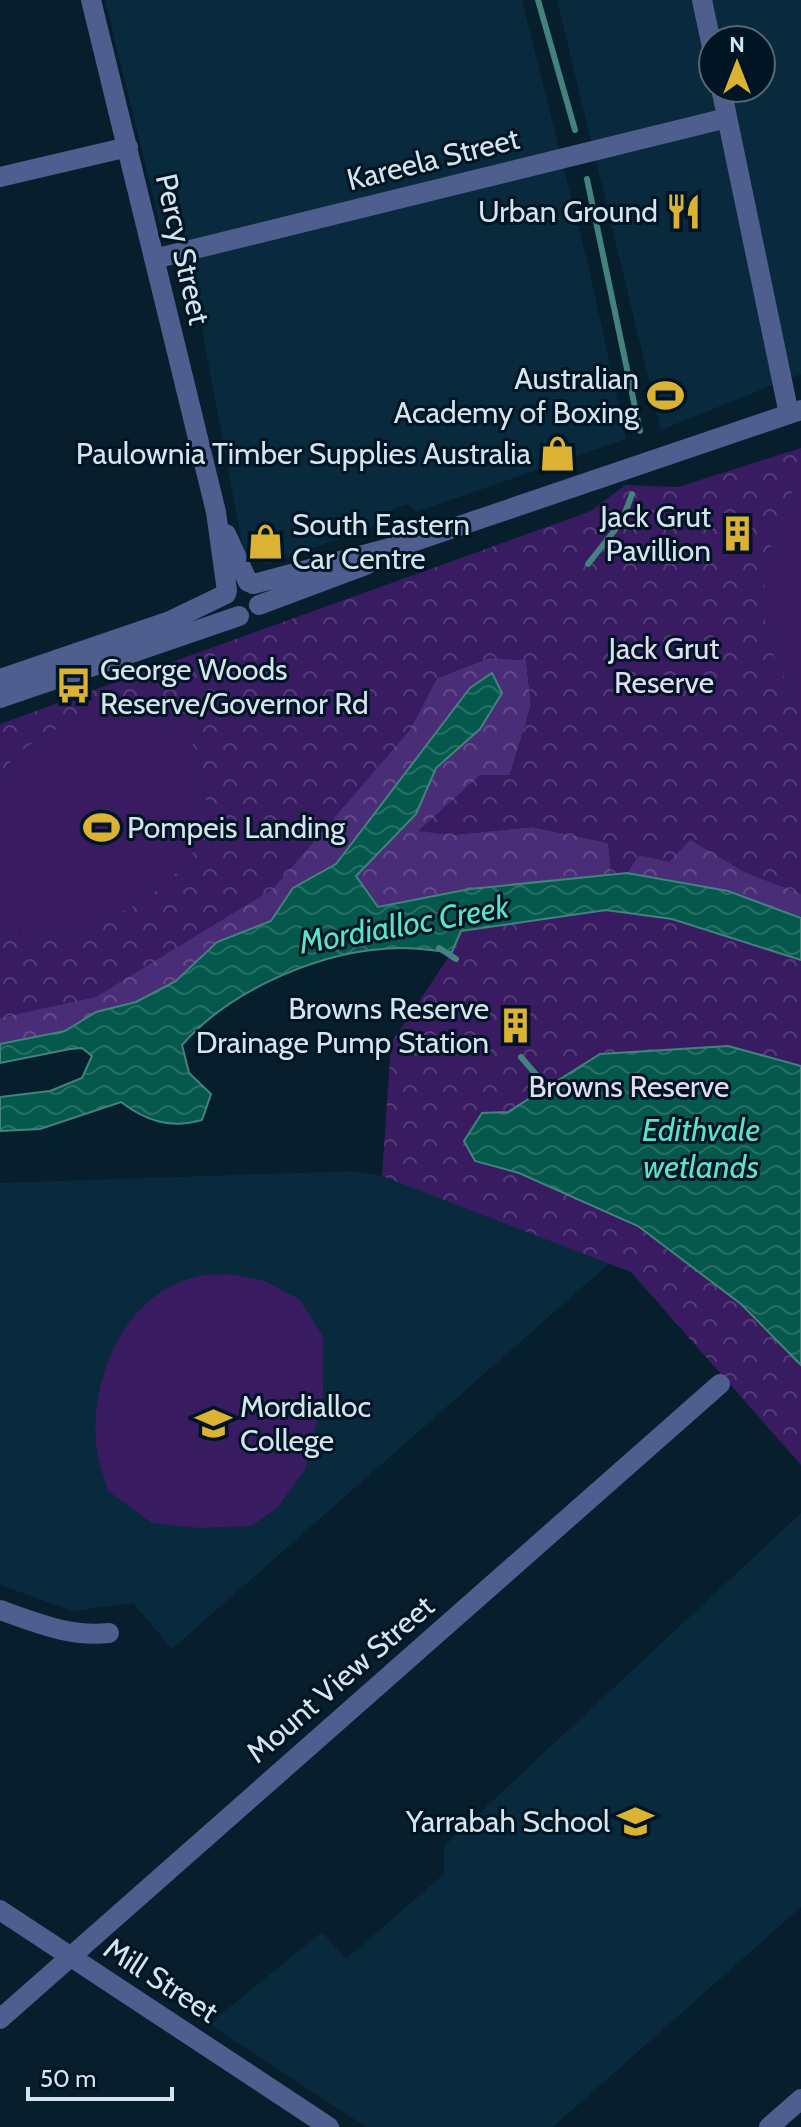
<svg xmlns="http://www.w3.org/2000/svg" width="801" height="2127" viewBox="0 0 801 2127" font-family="Cabin,sans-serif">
<defs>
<pattern id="forest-crowns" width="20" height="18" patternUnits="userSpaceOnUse" patternTransform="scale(2)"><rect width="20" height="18" fill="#4a2d77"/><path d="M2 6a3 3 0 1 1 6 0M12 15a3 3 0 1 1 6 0" fill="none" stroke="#634b8b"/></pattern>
<pattern id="park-crowns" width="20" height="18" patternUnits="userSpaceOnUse" patternTransform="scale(2)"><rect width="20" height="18" fill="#381b61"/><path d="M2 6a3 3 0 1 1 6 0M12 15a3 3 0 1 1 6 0" fill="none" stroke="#543c78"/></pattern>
<pattern id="water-waves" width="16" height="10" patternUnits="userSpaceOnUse" patternTransform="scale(2)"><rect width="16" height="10" fill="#04584c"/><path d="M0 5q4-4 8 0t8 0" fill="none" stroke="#287066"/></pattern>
</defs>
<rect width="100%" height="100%" fill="#071e2d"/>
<path fill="#092a3c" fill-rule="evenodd" d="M105 0H522L590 273 626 439 416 512 408 504 391 509 393 520 267 564 244 554 182 222 160 224Z
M557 0H801V374L661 430ZM713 40H761V88H713Z
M354 1171 382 1176 611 1262 172 1649 133 1603 73 1611 0 1585V1183Z
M801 1513V1907L553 2127H366L209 2024 322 1932 346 1959 444 1874V1846Z"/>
<path fill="url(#forest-crowns)" d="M489 658 526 660 531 705 510 775 451 835 532 827 609 843 611 874 470 889 378 907 356 876 416 814 436 768 480 729 502 693 492 673 470 688 336 864 293 888 271 921 217 942 176 981 136 1002 96 1012 65 1031 0 1044V1000L409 730 437 678Z
M690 840 801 865V917L728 891 627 873 639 855Z"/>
<path fill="url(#park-crowns)" d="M801 448V894L746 873 690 840 669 862 639 855 627 873 611 874 608 843 532 827 451 835 418 831 480 775H510L531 705 526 660 489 658 437 678 410 730 273 889 96 997 0 1018V724L591 511 625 485 678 487Z
M606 910 672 919 801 960V1465L631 1272 382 1176 391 1043 452 952 460 932Z"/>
<path fill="#381b61" d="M801 477V699C744 637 760 543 801 477Z
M105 712C129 712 154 712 176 726 207 745 213 813 198 844 174 891 87 943 34 932 22 930 10 922 0 917V773C32 737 60 724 105 712Z
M230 1274 265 1281 299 1299 323 1336V1396L305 1470 277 1508 251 1526 199 1528 152 1523 108 1491C104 1475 97 1458 96 1442 91 1375 126 1292 199 1276 208 1274 220 1275 230 1274Z"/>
<path fill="url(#water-waves)" stroke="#43827d" stroke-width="2" d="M492 673 502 693 480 729 436 768 416 814 356 876 378 907 470 889 627 873 728 891 801 918V960L672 919 606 910 461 931 452 952C436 951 419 948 403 948 326 948 232 988 182 1045L189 1073 211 1094 202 1120C170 1129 146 1121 121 1102L40 1129 0 1131V1097L50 1091 82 1078 92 1056 82 1048 70 1049 0 1063V1044L65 1031 96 1012 136 1002 176 981 217 942 271 921 293 888 336 864 470 688Z
M728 1046 801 1066V1365L741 1304 638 1226 519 1173 475 1161 464 1141 482 1113 508 1112 600 1054Z"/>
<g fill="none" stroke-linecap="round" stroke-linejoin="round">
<path stroke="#43827d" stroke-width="6" d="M538 0 575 130
M587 179 640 431
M588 564 622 521 632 494
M439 948 456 959
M521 1057 551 1092"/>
<path stroke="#4d5e8f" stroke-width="20" d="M91 0 216 512 227 591
M702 0 713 52
M721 88 789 414
M0 177 128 147
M154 259 727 118
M226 534 248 582
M0 1610C37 1623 69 1637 109 1633
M0 1910 329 2127
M0 2019 720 1384
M769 2127 801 2099"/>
<path stroke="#4d5e8f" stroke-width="20" d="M253 584 409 543 801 410
M259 605 366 565
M0 679 170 621 226 594
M0 698 239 616"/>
</g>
<defs>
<symbol id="restaurant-bare" viewBox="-9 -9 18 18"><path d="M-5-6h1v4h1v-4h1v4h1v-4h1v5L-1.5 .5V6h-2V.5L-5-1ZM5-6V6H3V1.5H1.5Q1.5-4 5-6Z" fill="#dcb233" stroke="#001523" stroke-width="2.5" paint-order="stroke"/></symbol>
<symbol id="stadium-bare" viewBox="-9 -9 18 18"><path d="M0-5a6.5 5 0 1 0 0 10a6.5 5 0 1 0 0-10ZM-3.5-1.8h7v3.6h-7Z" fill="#dcb233" stroke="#001523" stroke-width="2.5" paint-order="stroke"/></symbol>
<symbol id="shop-bare" viewBox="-9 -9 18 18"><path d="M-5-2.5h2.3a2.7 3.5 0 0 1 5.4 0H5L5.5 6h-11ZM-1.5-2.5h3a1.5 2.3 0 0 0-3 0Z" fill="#dcb233" stroke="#001523" stroke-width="2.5" paint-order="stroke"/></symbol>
<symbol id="building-bare" viewBox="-9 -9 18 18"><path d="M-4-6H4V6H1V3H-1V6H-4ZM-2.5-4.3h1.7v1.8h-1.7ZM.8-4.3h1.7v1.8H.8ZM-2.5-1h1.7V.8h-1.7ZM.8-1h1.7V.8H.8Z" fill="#dcb233" stroke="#001523" stroke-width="2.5" paint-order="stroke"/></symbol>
<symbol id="bus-bare" viewBox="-9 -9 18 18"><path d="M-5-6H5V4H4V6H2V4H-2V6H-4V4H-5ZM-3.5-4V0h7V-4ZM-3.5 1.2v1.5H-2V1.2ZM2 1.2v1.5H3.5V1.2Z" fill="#dcb233" stroke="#001523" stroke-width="2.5" paint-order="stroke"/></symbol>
<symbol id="school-bare" viewBox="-9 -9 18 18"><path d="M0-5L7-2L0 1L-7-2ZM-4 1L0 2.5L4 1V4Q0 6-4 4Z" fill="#dcb233" stroke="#001523" stroke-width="2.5" paint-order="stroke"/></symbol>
</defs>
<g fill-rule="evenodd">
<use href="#restaurant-bare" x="658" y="186" width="51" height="51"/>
<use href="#stadium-bare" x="640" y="370" width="51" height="51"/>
<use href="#shop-bare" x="532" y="428" width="51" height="51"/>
<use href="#building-bare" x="712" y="508" width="51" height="51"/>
<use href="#shop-bare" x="240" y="516" width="51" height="51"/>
<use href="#bus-bare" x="48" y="660" width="51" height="51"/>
<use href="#stadium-bare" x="76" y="802" width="51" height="51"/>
<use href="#building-bare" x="490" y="1000" width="51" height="51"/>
<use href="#school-bare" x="188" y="1398" width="51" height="51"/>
<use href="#school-bare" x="610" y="1796" width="51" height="51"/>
</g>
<g text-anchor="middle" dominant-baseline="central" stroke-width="6" stroke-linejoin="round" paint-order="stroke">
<g font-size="30" fill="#d6e4ee" stroke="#001523">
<text transform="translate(433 159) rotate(-14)">Kareela Street</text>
<text transform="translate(183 249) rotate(77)">Percy Street</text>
<text transform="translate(340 1679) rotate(-41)">Mount View Street</text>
<text transform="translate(161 1980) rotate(33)">Mill Street</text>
</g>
<g font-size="30" fill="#d6e4ee" stroke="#001523" text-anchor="end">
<text x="658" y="211">Urban Ground</text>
<text x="639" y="378">Australian<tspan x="639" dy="34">Academy of Boxing</tspan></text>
<text x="531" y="453">Paulownia Timber Supplies Australia</text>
<text x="711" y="516">Jack Grut<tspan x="711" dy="34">Pavillion</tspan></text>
<text x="292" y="524" text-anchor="start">South Eastern<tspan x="292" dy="34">Car Centre</tspan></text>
<text x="100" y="669" text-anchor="start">George Woods<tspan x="100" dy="34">Reserve/Governor Rd</tspan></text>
<text x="127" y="827" text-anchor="start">Pompeis Landing</text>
<text x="489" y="1008">Browns Reserve<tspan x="489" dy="34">Drainage Pump Station</tspan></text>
<text x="240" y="1406" text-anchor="start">Mordialloc<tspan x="240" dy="34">College</tspan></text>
<text x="610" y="1821">Yarrabah School</text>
</g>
<g font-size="30" fill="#e3ddf3" stroke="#001523">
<text x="664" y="648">Jack Grut<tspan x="664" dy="34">Reserve</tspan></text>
<text x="629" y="1086">Browns Reserve</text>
</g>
<g font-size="32" font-style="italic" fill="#5ce2c9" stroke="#001523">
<text transform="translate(404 924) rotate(-10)">Mordialloc Creek</text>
<text x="701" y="1129">Edithvale<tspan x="701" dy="37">wetlands</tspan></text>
</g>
</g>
<g transform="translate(737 64)"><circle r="38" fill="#001523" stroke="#566874" stroke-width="2"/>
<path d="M0-6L14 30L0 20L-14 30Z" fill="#dcb233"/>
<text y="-12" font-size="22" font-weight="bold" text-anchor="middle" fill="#d6e4ee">N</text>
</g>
<path d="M28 2087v12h144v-12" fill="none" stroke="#d6e4ee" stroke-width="4"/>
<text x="40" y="2087" font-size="24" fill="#d6e4ee" stroke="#001523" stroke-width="6" paint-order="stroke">50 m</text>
</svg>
